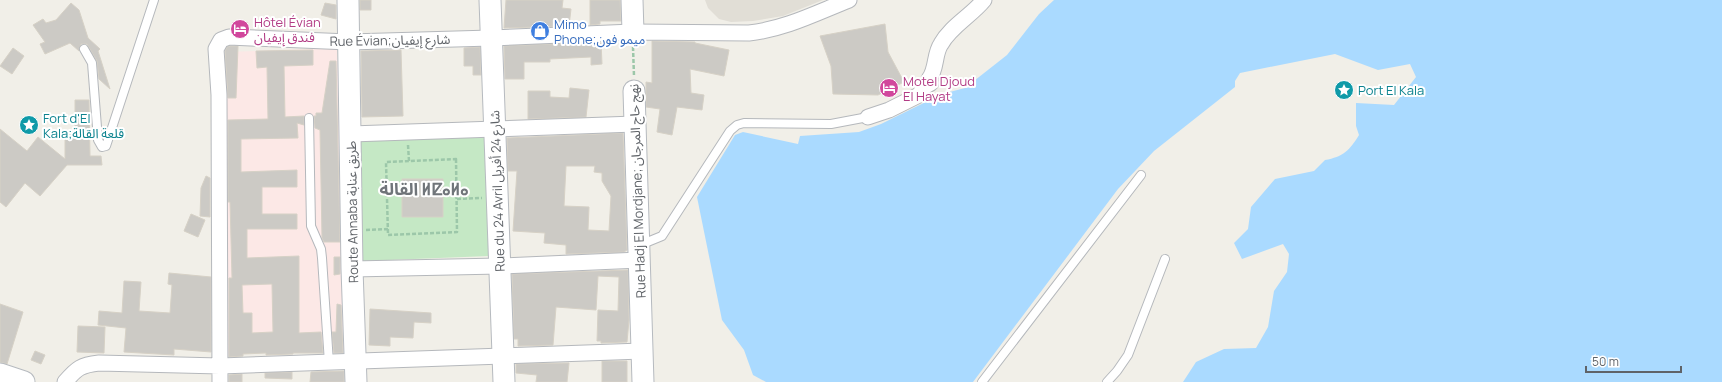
<svg xmlns="http://www.w3.org/2000/svg" width="1722" height="382" viewBox="0 0 1722 382" font-family="Manrope,'Noto Sans Arabic','Noto Sans Tifinagh',sans-serif">
<rect width="100%" height="100%" fill="#f1efe8"/>
<path fill="#e1ded6" d="M705 0H823L783 16 753 21 731 22 719 19 708 8Z"/>
<path fill="#fce8e6" d="M337 48 347 350 231 354 224 356 226 52Z"/>
<path fill="#c5e8c5" d="M485 132 489 256 363 261 360 137Z"/>
<path fill="#aadaff" d="M1054 0H1722V382H1183L1196 362 1224 349 1256 348 1268 327 1274 291 1287 272 1289 254 1283 244 1242 259 1234 243 1248 229 1251 207 1275 179 1314 171 1325 160C1343 157 1350 150 1359 135L1356 126V103L1394 105 1416 77 1410 64 1378 70 1335 54 1240 73 1235 81V87L1154 151 1118 189 973 382H766L753 375 744 350 722 320 697 197 735 135 743 132 798 144 800 136 859 132 881 124 942 94 965 88 1007 55 1039 14Z"/>
<path fill="#cccac5" stroke="#d6d1c6" fill-rule="evenodd" d="M360 0H371V10H360Z
M506 0H563L562 8 571 9 569 26 504 28Z
M590 0H620L621 21H600V24L590 25Z
M71 3 79 10 88 38 100 49 98 51 110 89 99 79 97 61 87 44H81L79 51 70 43 45 54 40 44 45 42 33 25 43 19 46 23 56 20Z
M325 3 336 5V19L321 15Z
M885 24 888 52 904 82 878 95 833 94 831 66 820 36Z
M652 41 695 42V43L729 50 724 76 690 69 691 93 704 95 702 110 677 107 672 135 657 132 660 109 646 107V82L652 83Z
M601 42 602 64 591 65V57L550 59V62H524V79H505L504 46Z
M230 46H238L236 98H228L225 51 227 47Z
M480 47 481 75H473V66H464V48Z
M13 48 24 56 12 74 0 66Z
M313 50V65L284 66 285 117 304 116V125L297 123 298 138 241 139V172L297 170V187H262V214H297V229H247V258L299 256V333L321 332 323 353H293V354L266 355V353L243 354V356L229 357V278H232L230 202H228V120L268 119 267 67 257 68 256 51ZM272 284 273 332 252 333V313H243L242 285Z
M401 50 403 116 362 117 361 51Z
M330 61H336L340 242H324L322 238 320 130 315 128 314 116H316V113H322Z
M570 88 589 90 586 117 528 119V91H550V97L569 98Z
M75 100H89L90 156H101L102 165H67L40 196 25 183 6 207 0 202V129L27 151 38 137 65 159V133H75Z
M623 133 627 250 624 252 566 254V245L544 243 545 233 513 231 517 171H508L507 138ZM566 166H595L594 172 602 173V181L611 196 609 231 588 230 589 207 564 206Z
M206 176 210 178V217L200 216 201 188Z
M402 179H443V217H402Z
M191 214 205 220 198 237 184 231Z
M334 257H340V274L334 275Z
M628 270 629 320 627 342 601 343V341H597L598 310 618 311 619 277 598 276 596 310 556 307 553 345 518 346V339H514L512 274Z
M169 273 211 277V352L174 349V355L124 352 126 328 98 325 99 311 122 313 124 281 141 282 139 311 170 313 172 285 168 284Z
M0 304 23 312 7 364 0 362Z
M337 304 341 305 343 353H334L332 332H336Z
M370 309 431 313V323L414 322 413 338 390 337V346L369 345Z
M78 326 105 327 104 353 77 352Z
M35 351 45 355 41 364 31 360Z
M602 361H627V382H602Z
M569 363 567 382H536L537 375 516 373V364Z
M344 371V382H310L311 372Z
M292 372V379L265 378V373Z
M242 374V382H229V375Z"/>
<g fill="none" stroke-linecap="round" stroke-linejoin="round">
<defs>
<path id="lane" d="M84 49 92 63 98 140 102 147 106 146 154 0
M309 118 311 226 321 249 322 258 329 363
M640 245 662 236 730 131 737 125 744 123 831 124 868 117
M982 382 1141 175
M1107 382 1117 371 1128 355 1165 259"/>
<path id="street" d="M868 117 889 110 921 94 922 88 931 83 929 79C937 69 934 54 941 44 951 26 971 16 984 0
M351 134 635 124
M352 269 500 266 640 260
M65 382C77 368 81 365 99 363L220 366 642 351
M220 382 219 95 216 49 221 40 229 37 349 42 491 38 633 32 749 33C785 29 816 13 849 0"/>
<path id="secondary" d="M348 0 352 269 356 382
M490 0 504 382
M632 0 633 32
M634 91 643 382
M0 374 24 382"/>
</defs>
<use href="#lane" stroke="#b5b8bc" stroke-width="10"/>
<use href="#street" stroke="#b5b8bc" stroke-width="17"/>
<use href="#secondary" stroke="#b6babf" stroke-width="23"/>
<path stroke="#9cc7a9" stroke-width="2.5" stroke-dasharray="4 2" stroke-linecap="butt" d="M633 47 634 76
M408 145 409 161
M456 159 457 232 388 235 386 162Z
M457 199 482 198
M366 230 388 229"/>
<use href="#lane" stroke="#fff" stroke-width="8"/>
<use href="#street" stroke="#fff" stroke-width="15"/>
<use href="#secondary" stroke="#fff" stroke-width="21"/>
</g>
<defs>
<symbol id="hotel-disc" viewBox="-11 -11 22 22"><circle r="9.5" fill="#d1479c" stroke="#fff"/><path d="M-6-4.5h1.5V1H6V5H4.5V3h-9V5H-6ZM-4 0a1.8 1.8 0 1 1 3.6 0ZM.5 0V-2.5h3Q6-2.5 6 0Z" fill="#fff"/></symbol>
<symbol id="shop-disc" viewBox="-11 -11 22 22"><circle r="9.5" fill="#3f7fe0" stroke="#fff"/><path d="M-5-2.5h2.3a2.7 3.5 0 0 1 5.4 0H5L5.5 6h-11ZM-1.5-2.5h3a1.5 2.3 0 0 0-3 0Z" fill="#fff"/></symbol>
<symbol id="sight-disc" viewBox="-11 -11 22 22"><circle r="9.5" fill="#0f9aa8" stroke="#fff"/><path d="M0-6L1.8-2.2L6-1.7L2.9 1.2L3.7 5.4L0 3.3L-3.7 5.4L-2.9 1.2L-6-1.7L-1.8-2.2Z" fill="#fff"/></symbol>
</defs>
<g fill-rule="evenodd">
<use href="#hotel-disc" x="229" y="18" width="22" height="22"/>
<use href="#shop-disc" x="529" y="20" width="22" height="22"/>
<use href="#hotel-disc" x="878" y="77" width="22" height="22"/>
<use href="#sight-disc" x="1333" y="79" width="22" height="22"/>
<use href="#sight-disc" x="18" y="114" width="22" height="22"/>
</g>
<g text-anchor="middle" dominant-baseline="central" stroke-width="4" stroke-linejoin="round" paint-order="stroke">
<g font-size="13" fill="#b23c85" stroke="#fff" text-anchor="start">
<text x="254" y="22">Hôtel Évian<tspan x="254" dy="15">فندق إيفيان</tspan></text>
<text x="903" y="81">Motel Djoud<tspan x="903" dy="15">El Hayat</tspan></text>
</g>
<g font-size="13" fill="#366cbe" stroke="#fff" text-anchor="start">
<text x="554" y="24">Mimo<tspan x="554" dy="15">Phone;ميمو فون</tspan></text>
</g>
<g font-size="13" fill="#5f6368" stroke="#fff">
<text transform="translate(390 40) rotate(-1)">Rue Évian;شارع إيفيان</text>
<text transform="translate(497 191) rotate(-92)">Rue du 24 Avril شارع 24 أفريل</text>
<text transform="translate(637 191) rotate(-92)">Rue Hadj El Mordjane; نهج حاج المرجان</text>
<text transform="translate(352 212) rotate(-91)">Route Annaba طريق عنابة</text>
</g>
<g font-size="13" fill="#0d838f" stroke="#fff" text-anchor="start">
<text x="1358" y="90">Port El Kala</text>
<text x="43" y="118">Fort d'El<tspan x="43" dy="15">Kala;قلعة القالة</tspan></text>
</g>
<g font-size="17" font-weight="bold" fill="#70757a" stroke="#fff">
<text x="424" y="188">القالة ⵍⵇⴰⵍⴰ</text>
</g>
</g>
<path d="M1586 366v6h95v-6" fill="none" stroke="#5f6368" stroke-width="2"/>
<text x="1592" y="366" font-size="12" fill="#5f6368" stroke="#ffffff" stroke-width="3" paint-order="stroke">50 m</text>
</svg>
